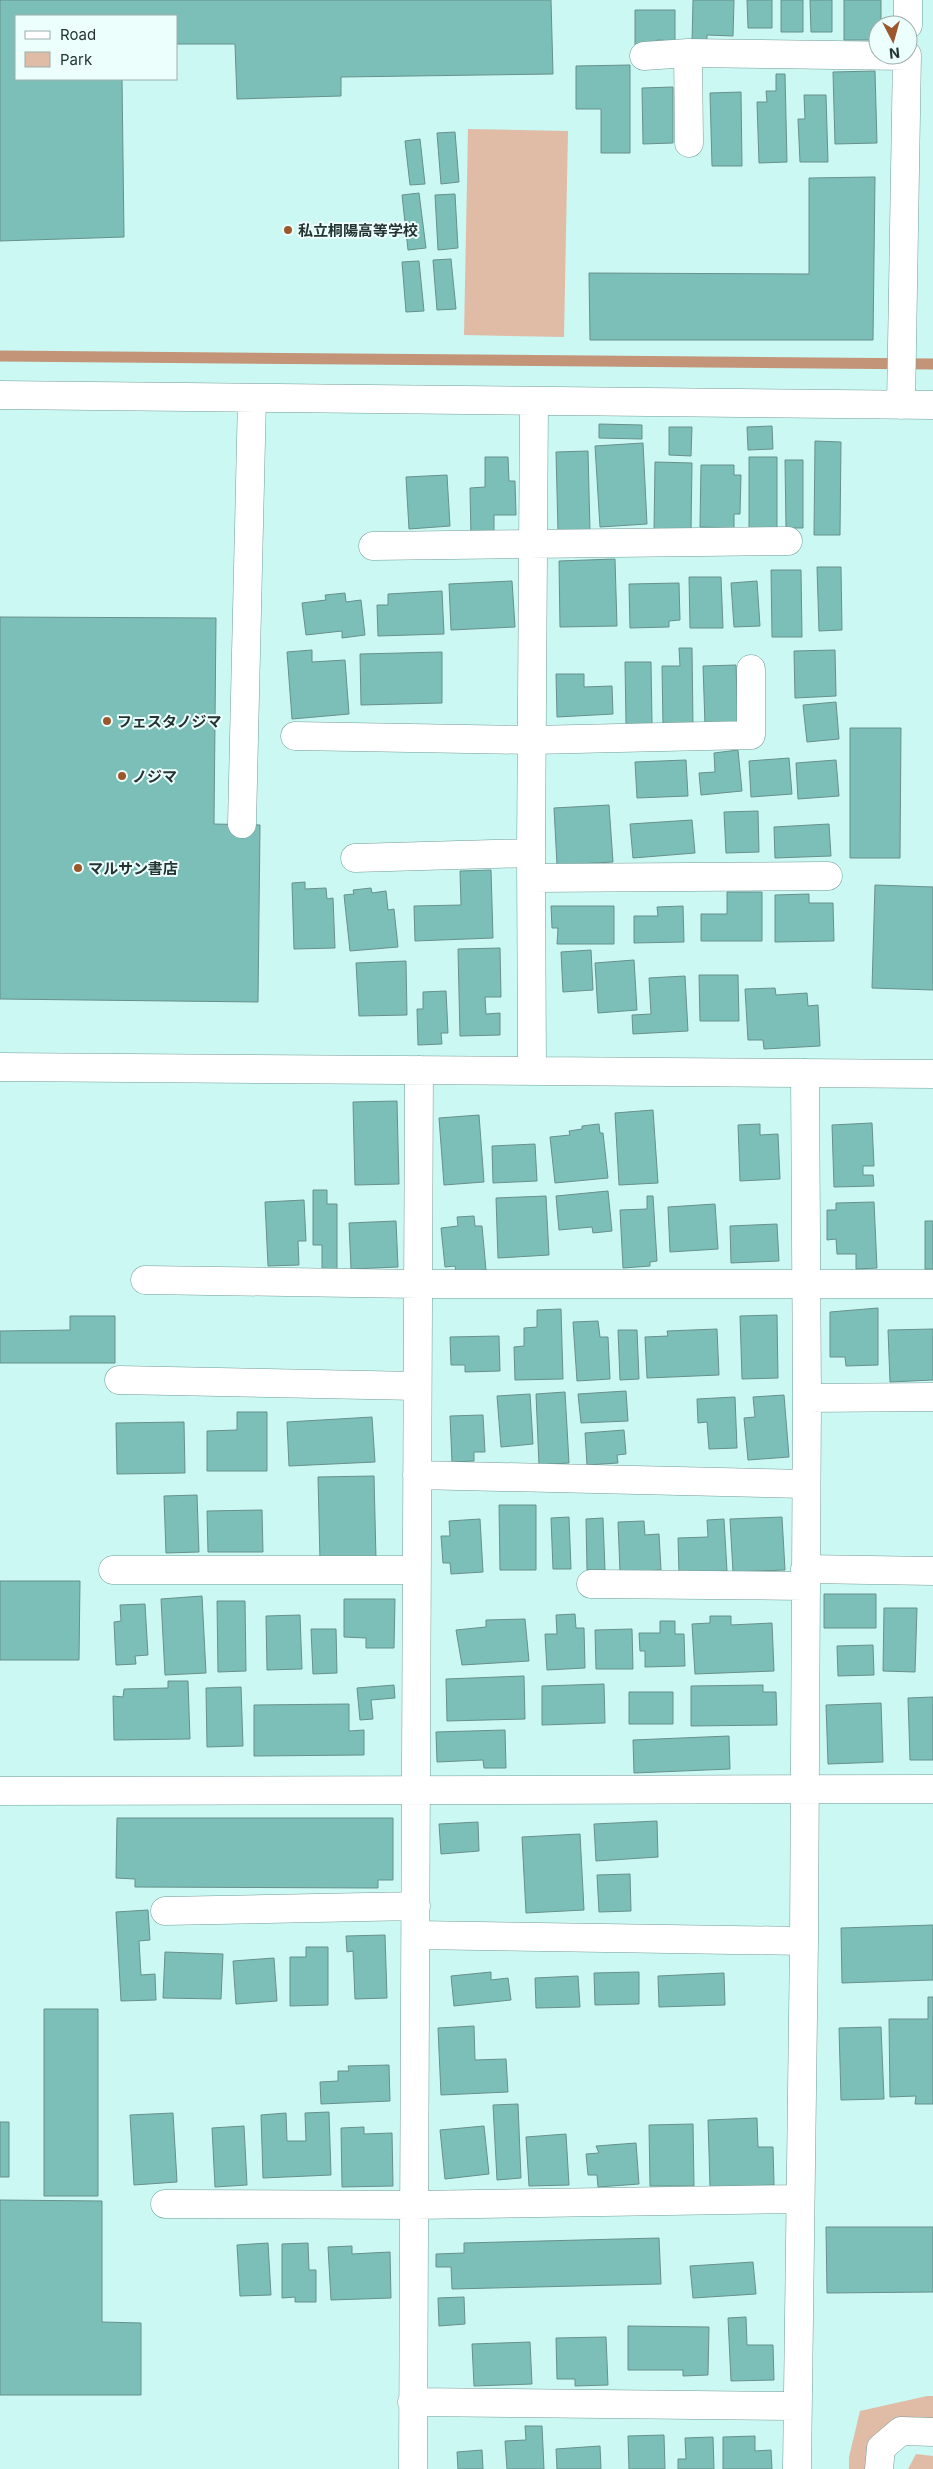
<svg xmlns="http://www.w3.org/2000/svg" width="933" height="2469" viewBox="0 0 933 2469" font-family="Inter,'Noto Sans JP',sans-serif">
<rect width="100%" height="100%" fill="#cbf8f3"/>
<path fill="#e0bca7" d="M468 129 568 131 564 337 464 335Z
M927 2396H933V2426L901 2425 876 2469H849V2457L860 2411Z
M916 2454 933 2456V2469H908Z"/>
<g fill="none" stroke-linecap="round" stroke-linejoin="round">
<path stroke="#c39478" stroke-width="11" d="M0 356 933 364"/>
</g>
<path fill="#7cbfb8" stroke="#67908c" d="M0 0H551L553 74 341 77V96L237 99 235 44H176V16H16V79H122L124 237 0 241Z
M693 0H734L733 36 707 35V42H692Z
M747 0H772V28H748Z
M781 0H803V32H781Z
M810 0H832V32H811Z
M844 0H881V25H878V40H844Z
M635 10H675V41L657 40V46H635Z
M630 65V153H601V109H576V66Z
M875 71 877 143 835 144 833 72Z
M776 74H785L787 162 759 163 757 102H767L766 91H776Z
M673 87V143L643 144 642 88Z
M741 92 742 166H712L710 93Z
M804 95H826L828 162H800L798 119H805Z
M455 132 459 182 441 184 437 133Z
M420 139 425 184 410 185 405 141Z
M875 177 873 340H590L589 273 809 274V178Z
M419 193 426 248 408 250 402 195Z
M455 194 458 248 438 250 435 195Z
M451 259 456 309 437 310 433 260Z
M419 261 424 311 406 312 402 262Z
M599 424 642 425V439L599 438Z
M772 426 773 449 748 450 747 427Z
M669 427H692L691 456 669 455Z
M815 441 841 442 840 535H814Z
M643 443 647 524 600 527 595 446Z
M588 451 590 531H558L556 452Z
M485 457H508L509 481H515L516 515H494V537L471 538 470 488 485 487Z
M749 457H777V528H749Z
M785 460H803V528H786Z
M655 462 692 463 691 532 654 531Z
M701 465H734V475H741L740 514H734V528L700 527Z
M447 475 450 526 409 529 406 477Z
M615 559 617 626 560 627 559 561Z
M817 567H841L842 630 819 631Z
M771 570H801L802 637H772Z
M689 577H721L723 628H690Z
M512 581 515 627 451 630 449 584Z
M757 581 760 626 734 627 731 583Z
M679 583 680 620 669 621V627L630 628 629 584Z
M442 591 444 634 378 636 377 605H388V594Z
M345 593 346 602 361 600 365 635 342 638V631L306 635 302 603 326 600 325 595Z
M0 617 216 618 214 824 260 825 258 1002 0 999Z
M679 648H692L693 725 663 726 662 666H680Z
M312 650V662L345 660 349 714 292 719 287 652Z
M835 650 836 696 795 698 794 651Z
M442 652V703L361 705 360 654Z
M625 662H651L652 724H626Z
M736 665 738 724 705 725 703 666Z
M556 674H584V687L612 686 613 714 557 717Z
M836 702 839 739 807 742 803 705Z
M850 728H901L900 858H850Z
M738 750 742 791 701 795 699 773 715 772 714 753Z
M789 758 792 794 751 797 749 761Z
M686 760 688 796 637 798 635 762Z
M836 760 839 796 798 799 796 763Z
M609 805 613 862 557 865 554 808Z
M758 811 759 852 726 853 724 812Z
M692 820 695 853 633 858 630 824Z
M829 824 831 856 775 858 774 827Z
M491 870 493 938 415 941 414 906 461 905 460 871Z
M305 882V889L326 888 327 899 333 898 335 948 294 949 292 883Z
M875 885 933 887V990L872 988Z
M371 888 372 893 386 891 388 910 394 909 398 947 350 951 344 895 354 894 353 890Z
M727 892H762V941H701V914H727Z
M809 894V903H833L834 941 775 942V895Z
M551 906H614V944H557L558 928H552Z
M683 906 684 942 634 943V916H658L657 907Z
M500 948 501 997H485L486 1014 500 1013V1035L460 1036 458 949Z
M591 950 593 990 563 992 561 952Z
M634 960 637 1010 598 1013 595 963Z
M406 961 407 1015 359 1016 356 963Z
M699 975H738L739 1021H700Z
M685 976 688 1031 633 1034 632 1015 651 1014 649 978Z
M775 988 776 995 807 993 808 1006 818 1005 820 1046 764 1049 763 1040H748L745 989Z
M446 991 448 1033H441L442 1044 418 1045 417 1009H423V992Z
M397 1101 399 1184 355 1185 353 1102Z
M653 1110 658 1183 619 1185 615 1113Z
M479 1115 484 1182 444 1185 439 1118Z
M872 1123 874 1166H863V1175H873L874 1186 834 1187 832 1125Z
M599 1124 600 1133H603L608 1178 555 1183 550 1137 570 1135 569 1131 582 1129V1126Z
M760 1124V1135L778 1134 780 1179 740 1181 738 1125Z
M535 1144 537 1181 493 1183 492 1146Z
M313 1190H327V1204H337V1269L322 1268V1245H313Z
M608 1191 612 1231 593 1233 592 1227 559 1230 556 1196Z
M546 1196 549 1255 498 1258 496 1198Z
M647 1196H653L657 1261 650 1262V1266L623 1268 620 1210 647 1209Z
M304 1200 306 1241H298L299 1265 268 1266 265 1202Z
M874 1202 877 1268 856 1269V1254H837L836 1239 827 1240V1210H836V1203Z
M715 1204 718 1249 670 1252 668 1207Z
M474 1216 475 1226H482L486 1270 456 1272 455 1266 445 1267 441 1228 458 1226 457 1217Z
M396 1221 398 1267 351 1269 349 1223Z
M925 1221H933V1269H925Z
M777 1224 779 1261 731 1263 730 1226Z
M878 1308V1365L846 1366 845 1357H830V1312Z
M561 1309 563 1379 515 1380 514 1347 524 1346V1328L537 1327V1310Z
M777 1315 778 1378 742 1379 740 1316Z
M70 1316H115V1363H0V1331L70 1330Z
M598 1321 600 1337H608L610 1379 577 1381 573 1322Z
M717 1329 719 1375 647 1378 645 1337 668 1336 667 1331Z
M933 1329V1380L890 1382 888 1330Z
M618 1330H637L639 1379 620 1380Z
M499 1336 500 1371 465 1372V1365H451L450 1337Z
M626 1391 628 1421 581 1423 578 1394Z
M565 1392 569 1463 539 1465 536 1394Z
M530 1394 533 1444 501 1447 497 1396Z
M784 1395 789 1457 748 1460 744 1418 755 1417 753 1397Z
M735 1397 737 1448 709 1449 707 1422 698 1423 697 1399Z
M237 1412H267V1471H207V1431L237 1430Z
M483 1415 485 1452H474V1461L452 1462 450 1416Z
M372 1417 375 1462 289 1466 287 1422Z
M184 1422 185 1473 117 1474 116 1423Z
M624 1430 626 1454 617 1455 618 1463 587 1465 585 1433Z
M374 1476 376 1559 320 1561 318 1477Z
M197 1495 199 1552 166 1553 164 1496Z
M499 1505H536V1570H500Z
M262 1510 263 1552H208L207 1511Z
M569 1517 571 1569H553L551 1518Z
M782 1517 785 1570 733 1572 730 1519Z
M603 1518 605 1570H587L586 1519Z
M480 1519 483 1572 451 1574 450 1563H443L441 1536H450L449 1521Z
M724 1519 727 1571 679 1573 678 1538 708 1537 707 1520Z
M644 1521 645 1535 659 1534 661 1570 620 1572 618 1522Z
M0 1581H80L79 1660H0Z
M824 1594H876V1628H824Z
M202 1596 206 1673 165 1675 161 1599Z
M344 1599H395L394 1648H366V1638L344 1637Z
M217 1601H245L246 1671 218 1672Z
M145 1604 148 1655 135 1656 136 1664 116 1665 114 1622 121 1621 120 1605Z
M884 1608H917L915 1672 883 1671Z
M575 1614 576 1628H584L585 1668 547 1670 545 1634H557L556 1615Z
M300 1615 302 1669 267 1670 266 1616Z
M710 1616H731V1625L772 1623 774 1671 695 1674 692 1624 710 1623Z
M525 1619 529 1661 462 1665 456 1630 486 1627V1620Z
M660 1621H675V1634H684L685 1666 645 1667V1651H640L639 1633H660Z
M311 1629H336L337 1673 313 1674Z
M632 1629 633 1669H596L595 1630Z
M873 1645 874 1675 838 1676 837 1646Z
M524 1676 525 1719 447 1721 446 1679Z
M168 1681H188L190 1739 114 1740 113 1696 123 1697 124 1689 168 1688Z
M604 1684 605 1723 542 1725V1686Z
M394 1685 395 1698 371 1700 373 1719 360 1720 357 1688Z
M763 1685V1692H776L777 1725 691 1726V1686Z
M241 1687 243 1746 207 1747 206 1688Z
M629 1692H673V1724H629Z
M933 1697V1760H910L908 1698Z
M881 1703 883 1762 828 1764 826 1705Z
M349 1704V1731L364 1730V1755L254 1756V1705Z
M505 1730 506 1768H484L483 1760 437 1762 436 1732Z
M729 1736 730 1769 634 1773 633 1740Z
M117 1818H393V1880H378V1888L135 1887V1879L116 1878Z
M657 1821 658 1857 596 1861 594 1824Z
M478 1822 479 1851 441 1854 439 1824Z
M580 1834 584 1910 526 1913 522 1837Z
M630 1874 631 1911 599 1912 597 1875Z
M148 1910 150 1940 139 1941 141 1975 155 1974 156 2000 121 2001 116 1912Z
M933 1925V1980L842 1983 841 1928Z
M385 1935 387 1998 355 1999 353 1951 347 1952 346 1936Z
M306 1947H328V2005L290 2006V1957H306Z
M165 1952 223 1954 221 1999 163 1998Z
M274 1958 277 2001 236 2004 233 1961Z
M491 1972V1980L508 1978 511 2000 454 2006 451 1976Z
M639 1972V2004L595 2005 594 1973Z
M724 1973 725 2005 659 2007 658 1976Z
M578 1976 580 2007 536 2008 535 1978Z
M928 1997H933V2104H915L916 2096 890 2097 889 2019H928Z
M44 2009H98V2196H44Z
M474 2026 475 2060 506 2059 508 2092 441 2095 438 2028Z
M881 2027 884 2099 841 2100 839 2028Z
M389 2065 390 2101 321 2104 320 2082 338 2081V2071H349L348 2066Z
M518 2104 521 2178 497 2180 493 2105Z
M329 2112 331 2175 263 2178 261 2115 286 2113 287 2141H306L305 2113Z
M173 2113 177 2182 134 2185 130 2115Z
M757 2118 758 2147H773L774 2185 710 2187 708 2120Z
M0 2122H9V2177H0Z
M693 2124 694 2186H650L649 2125Z
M244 2126 247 2185 215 2187 212 2128Z
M484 2126 489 2174 445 2179 440 2130Z
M364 2127V2134L392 2133 393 2186 342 2187 341 2128Z
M566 2134 569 2185 529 2186 526 2137Z
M636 2143 639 2184 598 2187 597 2175H588L586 2154 599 2153 596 2146Z
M0 2200 102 2201V2322L141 2323V2395H0Z
M826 2227H933V2292L827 2293Z
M659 2238 661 2284 452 2289 451 2267H436V2254L464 2253V2243Z
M268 2243 271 2295 240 2296 237 2245Z
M308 2243 309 2270H316V2302H295V2297L282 2298V2244Z
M352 2246V2254L390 2252 391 2298 331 2300 328 2247Z
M753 2262 756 2294 693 2298 690 2266Z
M464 2297 465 2324 439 2326 438 2298Z
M746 2317 747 2345H773L774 2380 731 2381 728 2318Z
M628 2326 709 2327 708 2375 683 2376V2370H628Z
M606 2337 608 2385 575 2386V2379H557L556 2338Z
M530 2342 532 2384 474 2386 472 2344Z
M525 2426H542L544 2469H507L505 2441 526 2440Z
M664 2435 665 2469H629L628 2436Z
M755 2436V2451L771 2450 772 2469H723V2437Z
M713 2437 714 2469H678V2459H686L685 2438Z
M600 2446 601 2469H557L556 2449Z
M482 2450 483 2469H458L457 2452Z"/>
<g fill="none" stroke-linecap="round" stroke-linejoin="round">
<defs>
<path id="minor" d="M908 25V0
M688 53 689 143
M644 56 688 53 907 56
M0 395 933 405
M901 405 907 55
M373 546 788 541
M295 736 532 740 751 735V669
M242 824 252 398
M355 858 531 853
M532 878 828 876
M0 1067 933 1074
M532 1071 531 853 534 402
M145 1280 418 1284H933
M119 1380 417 1386
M807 1398 933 1397
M417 1475 805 1484
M805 1569 933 1571
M113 1570H416
M591 1584 805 1586
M0 1791 933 1789
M165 1911 416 1906
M416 1935 804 1941
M165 2204 415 2205 800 2199
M412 2402 797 2406
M413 2469 419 1070
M797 2469 804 1941 807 1398 805 1073
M879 2469 881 2448 901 2431 933 2432"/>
</defs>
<use href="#minor" stroke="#739d98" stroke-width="29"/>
<use href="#minor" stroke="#fff" stroke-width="28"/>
</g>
<g fill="#9c572a" stroke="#edfffd" stroke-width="2">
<circle cx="288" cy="230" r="5"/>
<circle cx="107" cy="721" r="5"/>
<circle cx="122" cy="776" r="5"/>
<circle cx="78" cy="868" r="5"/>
</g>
<g text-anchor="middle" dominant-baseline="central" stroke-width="4" stroke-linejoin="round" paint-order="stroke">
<g font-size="15" font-weight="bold" fill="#233432" stroke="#edfffd" text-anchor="start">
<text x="298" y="230">私立桐陽高等学校</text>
<text x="117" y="721">フェスタノジマ</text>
<text x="132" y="776">ノジマ</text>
<text x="88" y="868">マルサン書店</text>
</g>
</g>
<rect x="15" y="15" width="162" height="65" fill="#edfffd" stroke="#9caeac"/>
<rect x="25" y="31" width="25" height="8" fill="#ffffff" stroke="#9caeac"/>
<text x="60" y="40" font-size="15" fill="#233432">Road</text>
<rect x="25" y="52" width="25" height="15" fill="#e0bca7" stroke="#9caeac"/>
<text x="60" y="65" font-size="15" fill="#233432">Park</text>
<g transform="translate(893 40) rotate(174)"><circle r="24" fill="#edfffd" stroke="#9caeac"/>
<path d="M0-4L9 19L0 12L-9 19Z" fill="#9c572a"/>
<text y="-8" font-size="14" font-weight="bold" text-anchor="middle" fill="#233432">N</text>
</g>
</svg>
